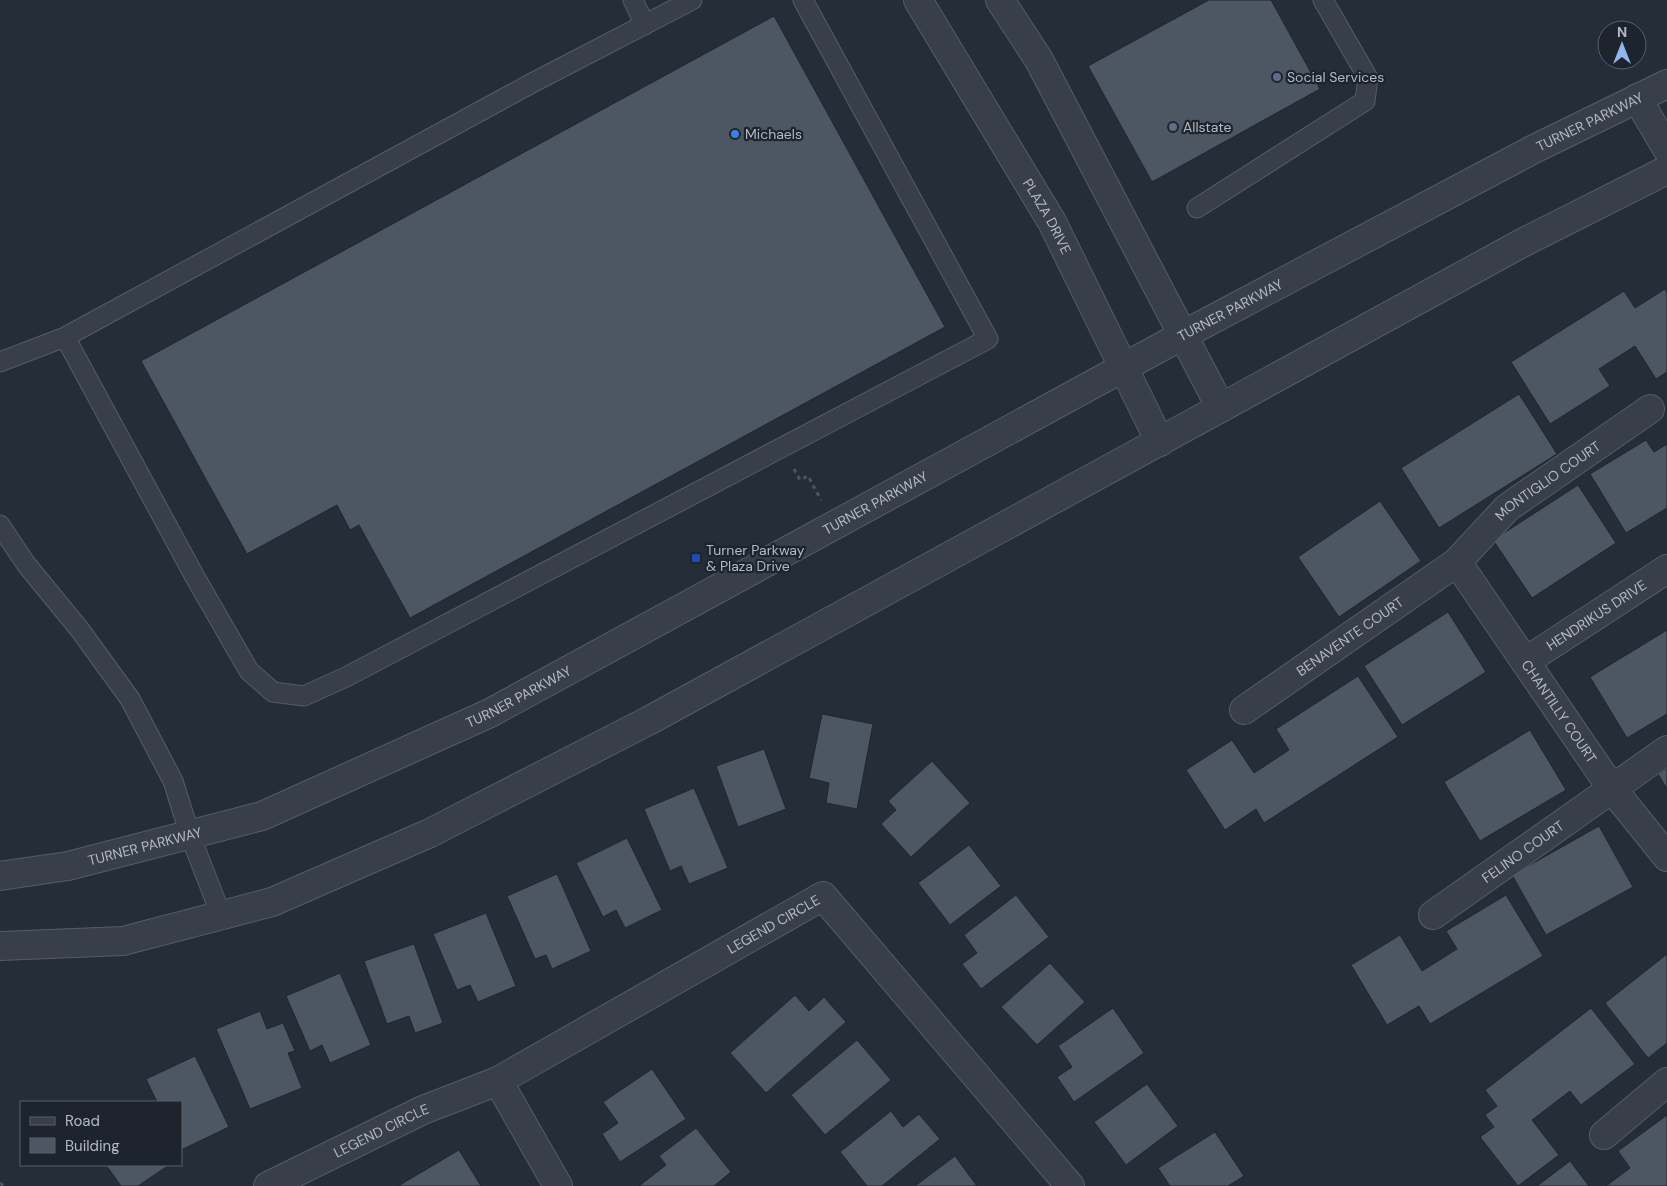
<svg xmlns="http://www.w3.org/2000/svg" width="1667" height="1186" viewBox="0 0 1667 1186" font-family="'DM Sans',sans-serif">
<rect width="100%" height="100%" fill="#252d38"/>
<path fill="#4d5763" stroke="#1f262f" d="M1209 0H1271L1320 89 1152 182 1088 66Z
M774 16 945 327 410 618 359 525 350 530 337 505 247 554 141 361Z
M1665 289 1667 293V372L1656 379 1635 346 1599 369 1610 386 1550 424 1511 362 1624 291 1635 308Z
M1519 394 1557 454 1439 528 1401 468Z
M1646 440 1654 452 1667 444V508L1626 533 1590 474Z
M1578 485 1616 543 1532 598 1493 540Z
M1380 501 1421 561 1339 617 1298 557Z
M1448 612 1486 672 1402 725 1364 666Z
M1667 630V714L1627 738 1590 677Z
M1358 676 1398 737 1264 823 1256 809 1225 830 1186 770 1232 740 1254 773 1289 750 1276 729Z
M822 714 873 724 857 809 826 803 829 783 809 778Z
M1530 730 1566 790 1480 841 1444 782Z
M764 749 786 809 738 827 716 766Z
M932 761 970 803 911 857 881 824 896 810 888 801Z
M1667 768V789L1658 774Z
M694 788 728 868 689 884 681 866 670 871 644 809Z
M1599 826 1633 887 1546 935 1512 875Z
M627 838 662 910 625 928 616 910 603 917 576 863Z
M969 845 1001 886 950 925 918 883Z
M557 874 591 951 552 969 546 955 535 959 507 896Z
M1016 895 1049 937 981 989 962 964 977 953 964 935Z
M1506 895 1543 956 1430 1024 1419 1006 1387 1025 1351 965 1400 935 1422 971 1457 949 1446 931Z
M486 913 516 986 478 1002 470 985 457 990 433 934Z
M414 944 443 1023 415 1033 409 1016 387 1024 364 961Z
M1667 954V1043L1648 1058 1605 1003Z
M1050 963 1085 1002 1037 1045 1001 1007Z
M340 973 371 1045 330 1063 322 1045 310 1051 286 996Z
M795 995 809 1011 824 997 846 1022 766 1093 730 1053Z
M1113 1008 1144 1053 1074 1102 1057 1077 1072 1067 1058 1046Z
M1591 1008 1635 1064 1581 1105 1570 1091 1532 1120 1559 1155 1518 1186 1480 1137 1494 1127 1485 1115 1497 1106 1485 1090Z
M260 1011 267 1029 283 1023 295 1051 288 1053 302 1088 250 1109 216 1029Z
M857 1040 891 1080 825 1135 791 1095Z
M195 1056 229 1127 181 1150V1102H157L146 1079Z
M652 1069 686 1119 620 1162 602 1134 618 1123 603 1102Z
M1147 1084 1178 1126 1126 1165 1094 1122Z
M891 1111 903 1127 919 1114 940 1139 882 1186H867L840 1152Z
M1667 1115V1186H1606L1630 1168 1618 1151Z
M696 1128 731 1172 714 1186H639L666 1165 659 1156Z
M1215 1132 1244 1176 1228 1186H1170L1158 1168Z
M459 1150 481 1186H398Z
M955 1156 977 1186H915Z
M1570 1161 1589 1186H1537Z
M106 1165H169L138 1186H121Z"/>
<g fill="none" stroke-linecap="round" stroke-linejoin="round">
<defs>
<path id="service" d="M633 0 645 25
M1197 208 1365 101 1368 78 1323 0
M65 337 195 577 249 671 273 692 304 696 346 677 988 339 803 0
M0 362 65 337 534 82 692 0
M0 525 26 564 80 630 130 699 173 781 190 835 221 915"/>
<g id="minor">
<path d="M1637 98 1667 149"/>
<path id="s1" d="M1457 562 1613 790 1667 857"/>
<path id="s2" d="M1526 661 1667 569"/>
<path id="s3" d="M1244 710 1457 562 1507 508 1650 409"/>
<path id="s4" d="M1433 915 1667 750"/>
<path d="M498 1081 558 1186"/>
<path d="M1604 1135 1667 1082"/>
<path id="s5" d="M268 1186 423 1110 498 1081 823 896 1070 1186"/>
</g>
<g id="tertiary">
<path id="s6" d="M918 0 1052 222 1160 442"/>
<path d="M1000 0 1039 60 1221 408"/>
<path id="s7" d="M0 876 68 866 262 816 490 713 1183 335 1534 149 1667 84"/>
<path d="M0 946 123 941 272 902 430 833 650 720 1524 242 1667 170"/>
</g>
</defs>
<use href="#service" stroke="#565d66" stroke-width="21"/>
<use href="#minor" stroke="#565d66" stroke-width="30"/>
<use href="#tertiary" stroke="#565d66" stroke-width="30"/>
<path stroke="#48585a" stroke-width="3" stroke-dasharray="4 4" stroke-linecap="butt" d="M794 469 800 480 808 476 821 500
M0 1183 4 1186"/>
<use href="#service" stroke="#383f48" stroke-width="19"/>
<use href="#minor" stroke="#383f48" stroke-width="28"/>
<use href="#tertiary" stroke="#383f48" stroke-width="28"/>
</g>
<g fill="#5c6f8a" stroke="#1d242d" stroke-width="2">
<circle cx="1277" cy="77" r="5"/>
<circle cx="1173" cy="127" r="5"/>
</g>
<circle fill="#3f7fe0" stroke="#1d242d" stroke-width="2" cx="735" cy="134" r="5"/>
<rect fill="#1a4fb4" stroke="#1d242d" stroke-width="2" x="691" y="553" width="10" height="10" rx="2.5"/>
<g text-anchor="middle" dominant-baseline="central" stroke-width="4.5" stroke-linejoin="round" paint-order="stroke">
<g font-size="14" fill="#b3bac4" stroke="#1d242d" text-anchor="start">
<text x="1287" y="77">Social Services</text>
<text x="1183" y="127">Allstate</text>
<text x="745" y="134">Michaels</text>
<text x="706" y="550">Turner Parkway<tspan x="706" dy="16">&amp; Plaza Drive</tspan></text>
</g>
<g font-size="14" fill="#b3bac4" stroke="#1d242d">
<text stroke="none"><textPath href="#s7" startOffset="1768">TURNER PARKWAY</textPath></text>
<text stroke="none"><textPath href="#s6" startOffset="252">PLAZA DRIVE</textPath></text>
<text stroke="none"><textPath href="#s7" startOffset="1362">TURNER PARKWAY</textPath></text>
<text stroke="none"><textPath href="#s3" startOffset="382">MONTIGLIO COURT</textPath></text>
<text stroke="none"><textPath href="#s7" startOffset="958">TURNER PARKWAY</textPath></text>
<text stroke="none"><textPath href="#s2" startOffset="84">HENDRIKUS DRIVE</textPath></text>
<text stroke="none"><textPath href="#s3" startOffset="129">BENAVENTE COURT</textPath></text>
<text stroke="none"><textPath href="#s7" startOffset="552">TURNER PARKWAY</textPath></text>
<text stroke="none"><textPath href="#s1" startOffset="181">CHANTILLY COURT</textPath></text>
<text stroke="none"><textPath href="#s7" startOffset="148">TURNER PARKWAY</textPath></text>
<text stroke="none"><textPath href="#s4" startOffset="110">FELINO COURT</textPath></text>
<text stroke="none"><textPath href="#s5" startOffset="570">LEGEND CIRCLE</textPath></text>
<text stroke="none"><textPath href="#s5" startOffset="126">LEGEND CIRCLE</textPath></text>
</g>
</g>
<rect x="20" y="1101" width="162" height="65" fill="#1d242d" stroke="#596069"/>
<rect x="30" y="1117" width="25" height="8" fill="#383f48" stroke="#596069"/>
<text x="65" y="1126" font-size="15" fill="#b3bac4">Road</text>
<rect x="30" y="1138" width="25" height="15" fill="#4d5763" stroke="#596069"/>
<text x="65" y="1151" font-size="15" fill="#b3bac4">Building</text>
<g transform="translate(1622 45)"><circle r="24" fill="#1d242d" stroke="#596069"/>
<path d="M0-4L9 19L0 12L-9 19Z" fill="#91b6eb"/>
<text y="-8" font-size="14" font-weight="bold" text-anchor="middle" fill="#b3bac4">N</text>
</g>
</svg>
